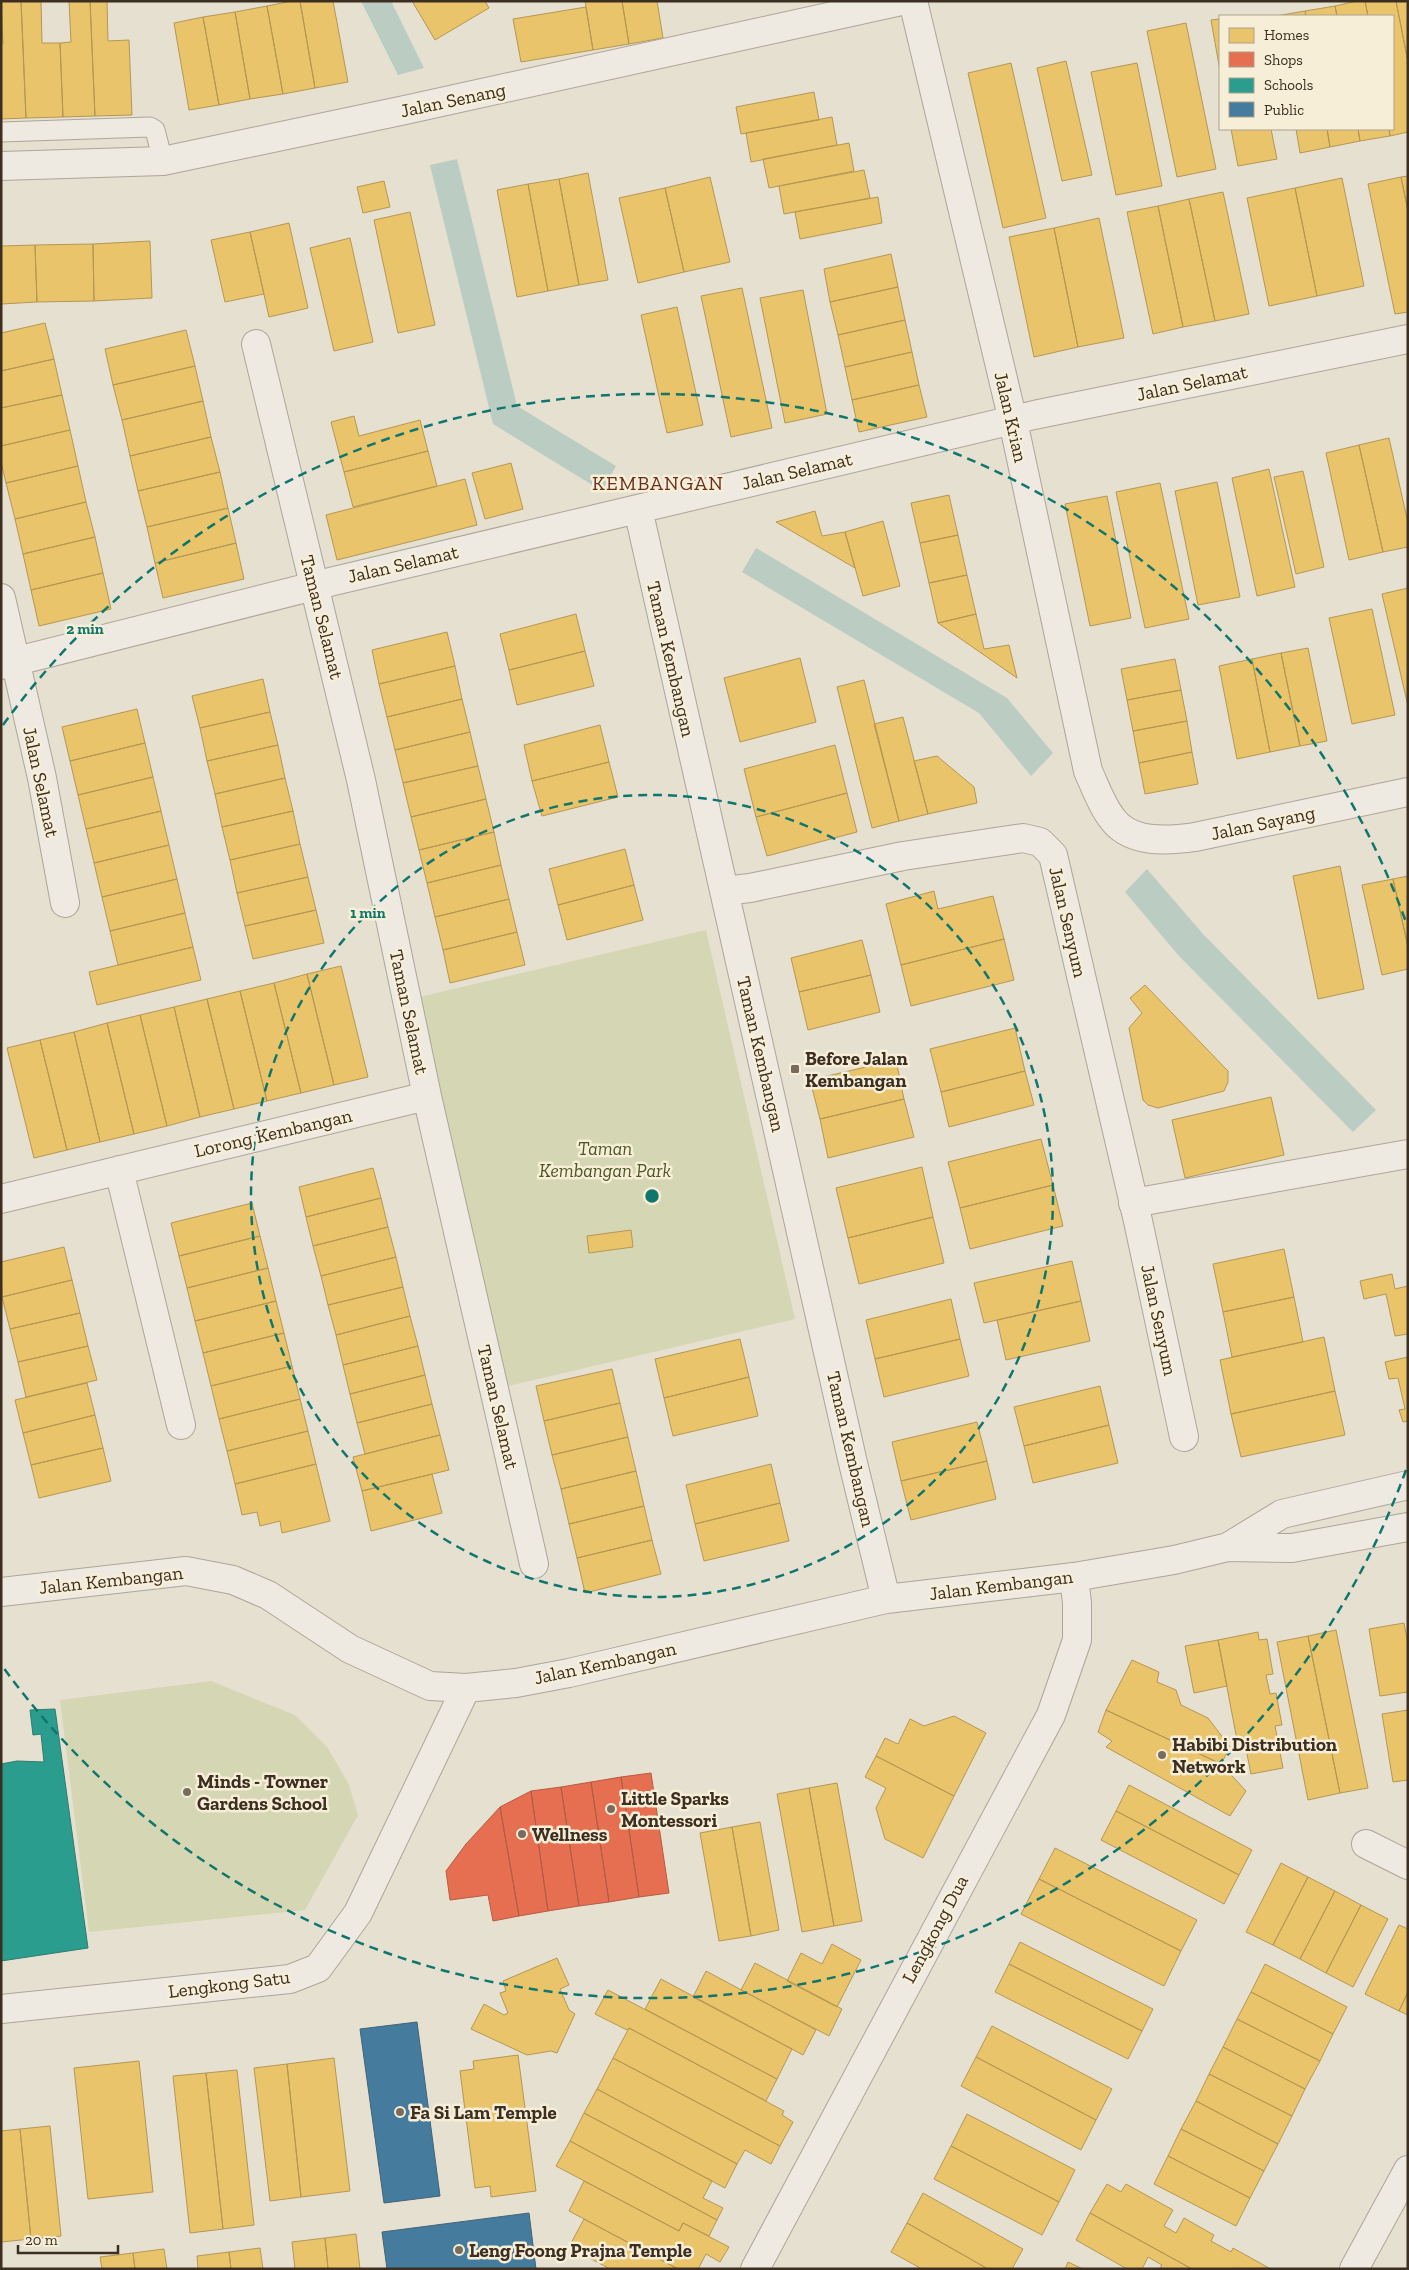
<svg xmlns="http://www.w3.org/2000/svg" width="1409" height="2270" viewBox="0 0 1409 2270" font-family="'Zilla Slab',serif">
<rect width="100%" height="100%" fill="#e6e0d0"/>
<path fill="#d5d6b3" d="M706 930 795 1319 504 1387 415 998Z
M211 1681 295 1715 328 1748 349 1785 358 1815 305 1910 89 1932 60 1700Z"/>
<path fill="#bbccc2" d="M361 1H391L424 68 398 75Z
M457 159 517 406 616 466 602 491 493 424 430 165Z
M756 548 1007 698 1053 753 1031 776 979 713 742 572Z
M1147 869 1203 934 1376 1110 1353 1132 1179 956 1125 892Z"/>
<path fill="#e9c46a" stroke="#b59754" d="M1 1H21L26 118 1 119V44H3Z
M21 1H41L42 43H60L63 117 26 118Z
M69 1H90L95 116 63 117 60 43 71 42Z
M90 1H107L108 41 129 40 132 115 95 116Z
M292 1H300L315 88 283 94 267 6Z
M300 1H333L348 82 315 88Z
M412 1H485L489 8 435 40Z
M585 1H622L629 44 593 50Z
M622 1H657L663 38 629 44Z
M1357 1H1365L1368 16H1337L1335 6Z
M1365 1H1396L1408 62V132L1390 136 1389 129H1393V16H1368Z
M1396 1H1408V62Z
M267 6 283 94 250 99 235 12Z
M1335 6 1337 16H1306L1305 11Z
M586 7 593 50 521 62 513 19Z
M1305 11 1306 16H1276Z
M235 12 250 99 219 105 203 17Z
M203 17 219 105 189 110 174 23Z
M1220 19V71L1211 20Z
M1186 23 1216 169 1177 177 1147 31Z
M1066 61 1092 175 1062 181 1037 68Z
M1011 63 1046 218 1003 228 968 73Z
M1137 63 1162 186 1116 195 1091 72Z
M814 92 819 120 741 134 736 107Z
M832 117 837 145 751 162 746 133Z
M1231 129H1271L1277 159 1238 166Z
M1296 129H1327L1330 147 1300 153Z
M1327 129H1358L1360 141 1330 147Z
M1358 129H1389L1390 136 1360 141Z
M849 143 854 171 769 188 763 159Z
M864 170 870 198 784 214 779 186Z
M588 173 608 280 579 285 559 179Z
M1408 176V211L1401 177Z
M710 177 730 262 684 272 665 188Z
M1401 177 1408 211V312L1395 314 1368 184Z
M1342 178 1364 286 1317 296 1295 188Z
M559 179 579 285 548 291 528 184Z
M384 181 390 207 363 213 357 187Z
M528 184 548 291 517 297 497 190Z
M665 188 684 272 638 283 619 198Z
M1295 188 1317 296 1269 306 1247 198Z
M1223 192 1249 314 1215 321 1189 199Z
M878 197 882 223 800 239 795 212Z
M1189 199 1215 321 1183 327 1158 206Z
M1158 206 1183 327 1153 334 1127 212Z
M410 212 435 325 398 333 374 220Z
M1099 218 1124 338 1078 347 1054 228Z
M289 223 308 308 269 317 250 232Z
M1054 228 1078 347 1034 357 1009 237Z
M250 232 264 294 225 302 211 240Z
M350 238 373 342 334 351 310 248Z
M150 241 152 298 94 301 93 244Z
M93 244 94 301 37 302 35 245Z
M35 245 37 302 1 304V246Z
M891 254 898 287 830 302 824 269Z
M898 287 905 320 838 335 830 302Z
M742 288 772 428 731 437 701 296Z
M803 290 827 414 785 423 760 298Z
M677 307 703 425 667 433 641 315Z
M905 320 912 352 845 367 838 335Z
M45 323 54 359 1 371V333Z
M186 330 195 366 113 385 105 349Z
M912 352 919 385 852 400 845 367Z
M54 359 62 395 1 408V371Z
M195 366 203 401 122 420 113 385Z
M919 385 927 417 859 432 852 400Z
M62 395 70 430 1 446V408Z
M203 401 211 437 130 456 122 420Z
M354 416 359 436 420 420 428 451 344 472 331 422Z
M70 430 78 466 6 483 1 462V446Z
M211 437 220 472 138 491 130 456Z
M1389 438 1408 523V547L1383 552 1359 445Z
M1359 445 1383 552 1349 560 1326 453Z
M428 451 437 486 353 507 344 472Z
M511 463 523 509 485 519 472 473Z
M78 466 86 502 15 519 6 483Z
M1269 469 1295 587 1257 596 1232 478Z
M1303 471 1324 567 1296 574 1274 477Z
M220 472 228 508 147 527 138 491Z
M465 479 477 525 337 560 326 515Z
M1217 482 1240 597 1198 605 1175 491Z
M1160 483 1189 619 1145 628 1116 492Z
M949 495 958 535 920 543 911 503Z
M1107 496 1131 618 1090 626 1065 504Z
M86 502 95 537 23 554 15 519Z
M228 508 236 543 155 563 147 527Z
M815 511 822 536 845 532 855 568 776 522Z
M883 521 900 586 863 596 845 532Z
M958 535 967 575 929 583 920 543Z
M95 537 103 573 31 590 23 554Z
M236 543 244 579 163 598 155 563Z
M103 573 111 609 39 626 31 590Z
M967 575 976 614 938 623 929 583Z
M1408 588V706L1382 594Z
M1372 609 1395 715 1352 724 1329 618Z
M576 614 585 651 509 670 500 634Z
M976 614 984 649 1009 645 1017 678 938 623Z
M447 632 455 666 379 684 372 650Z
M1308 648 1327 741 1300 746 1281 653Z
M585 651 594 686 517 705 509 670Z
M1281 653 1300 746 1270 752 1252 659Z
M800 658 816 722 740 742 724 678Z
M1175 659 1181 690 1127 700 1121 669Z
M1252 659 1270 752 1237 759 1219 666Z
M455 666 462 699 387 717 379 684Z
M263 679 270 712 200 728 192 696Z
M864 680 899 821 872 828 837 687Z
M1181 690 1187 721 1133 731 1127 700Z
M462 699 470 732 395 750 387 717Z
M137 709 145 743 70 761 62 727Z
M270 712 278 745 207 761 200 728Z
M903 717 928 814 899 821 874 724Z
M1187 721 1192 752 1139 763 1133 731Z
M600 725 609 762 532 781 524 745Z
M470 732 478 766 403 783 395 750Z
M145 743 153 777 78 795 70 761Z
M278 745 285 778 215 794 207 761Z
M835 745 847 793 756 817 744 769Z
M1192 752 1198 784 1145 794 1139 763Z
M937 756 974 787 977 803 928 814 914 761Z
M609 762 618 797 542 816 532 781Z
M478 766 486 799 411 817 403 783Z
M153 777 161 811 86 829 78 795Z
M285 778 293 811 222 827 215 794Z
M847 793 857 832 767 856 756 817Z
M486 799 494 832 419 850 411 817Z
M161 811 169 845 94 863 86 829Z
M293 811 300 844 230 860 222 827Z
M494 832 501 865 427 883 419 850Z
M300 844 308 877 237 893 230 860Z
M169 845 177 879 102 897 94 863Z
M625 849 634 885 558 905 549 869Z
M501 865 509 899 435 917 427 883Z
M1340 866 1364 989 1318 999 1293 876Z
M1408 876V947L1393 879Z
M308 877 316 910 245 926 237 893Z
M177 879 185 913 110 931 102 897Z
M1393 879 1408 947V969L1382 975 1362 885Z
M634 885 643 920 567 940 558 905Z
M934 891 938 909 993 896 1004 939 901 965 886 904Z
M509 899 517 932 443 950 435 917Z
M316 910 324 943 253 959 245 926Z
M185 913 193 947 118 965 110 931Z
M517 932 525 965 450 983 443 950Z
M1004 939 1014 980 911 1006 901 965Z
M862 940 871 975 799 992 791 958Z
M193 947 201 980 97 1005 89 972Z
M341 966 368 1077 334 1085 307 974Z
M307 974 334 1085 301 1093 274 983Z
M871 975 880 1012 808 1030 799 992Z
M274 983 301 1093 267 1101 240 991Z
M1145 985 1228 1071V1082L1224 1091 1158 1108 1148 1105 1143 1100 1129 1028 1142 1013 1130 998Z
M240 991 267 1101 234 1109 207 999Z
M207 999 234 1109 200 1117 174 1007Z
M174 1007 200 1117 167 1126 140 1015Z
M140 1015 167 1126 134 1134 107 1023Z
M107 1023 134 1134 100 1142 74 1032Z
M1015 1028 1025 1071 941 1092 930 1049Z
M74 1032 100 1142 67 1150 40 1040Z
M40 1040 67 1150 34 1158 7 1048Z
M896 1060 904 1099 820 1119 810 1080Z
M1025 1071 1034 1105 949 1127 941 1092Z
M1271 1097 1284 1155 1185 1178 1172 1120Z
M904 1099 914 1137 828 1158 820 1119Z
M1041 1139 1053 1185 960 1208 948 1162Z
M922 1167 933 1217 848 1238 836 1188Z
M373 1168 381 1198 306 1217 299 1187Z
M1053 1185 1063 1226 970 1249 960 1208Z
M381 1198 388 1227 313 1246 306 1217Z
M252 1203 260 1236 179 1256 171 1223Z
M933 1217 944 1263 859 1284 848 1238Z
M388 1227 396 1257 321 1276 313 1246Z
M631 1230 633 1247 589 1253 587 1236Z
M260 1236 268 1268 187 1288 179 1256Z
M64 1247 72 1280 2 1297 1 1262Z
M1284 1249 1294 1297 1223 1312 1213 1264Z
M396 1257 403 1287 328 1305 321 1276Z
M1072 1261 1081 1301 984 1323 974 1283Z
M268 1268 276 1301 195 1321 187 1288Z
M1392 1274 1395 1289 1408 1286V1334L1395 1336 1386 1294 1364 1299 1360 1281Z
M72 1280 80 1313 10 1329 2 1297Z
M403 1287 410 1316 336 1335 328 1305Z
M1294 1297 1303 1342 1232 1357 1223 1312Z
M951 1299 960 1339 875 1359 866 1320Z
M276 1301 284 1333 203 1353 195 1321Z
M1081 1301 1090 1341 1006 1360 997 1320Z
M80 1313 88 1346 18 1362 10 1329Z
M410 1316 418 1346 343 1365 336 1335Z
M284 1333 292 1366 211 1386 203 1353Z
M1324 1337 1335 1391 1231 1414 1220 1360Z
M740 1339 749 1377 664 1398 655 1359Z
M960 1339 969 1376 884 1397 875 1359Z
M88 1346 97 1380 26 1397 18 1362Z
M418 1346 425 1375 350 1394 343 1365Z
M1408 1357V1421L1403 1422 1399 1410 1405 1409 1398 1378 1389 1379 1385 1362Z
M292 1366 300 1399 219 1419 211 1386Z
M612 1369 620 1403 544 1421 536 1386Z
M425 1375 432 1404 357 1423 350 1394Z
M749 1377 758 1416 673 1436 664 1398Z
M87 1383 95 1415 23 1433 15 1400Z
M1100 1386 1109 1425 1024 1446 1014 1407Z
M1335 1391 1345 1435 1241 1457 1231 1414Z
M300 1399 308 1431 227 1451 219 1419Z
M620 1403 628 1437 552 1455 544 1421Z
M432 1404 440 1435 365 1454 357 1423Z
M95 1415 103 1448 31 1465 23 1433Z
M977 1422 987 1461 901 1481 892 1442Z
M1109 1425 1118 1463 1033 1483 1024 1446Z
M308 1431 316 1464 235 1484 227 1451Z
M440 1435 449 1470 362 1491 353 1457Z
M628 1437 636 1471 561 1489 552 1455Z
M103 1448 111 1481 39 1498 31 1465Z
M987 1461 996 1499 911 1520 901 1481Z
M316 1464 330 1521 282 1533 280 1521 260 1526 257 1512 242 1515 235 1484Z
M771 1464 780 1503 695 1524 686 1485Z
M636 1471 644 1506 569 1524 561 1489Z
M432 1474 442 1513 371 1531 362 1491Z
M780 1503 789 1541 704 1561 695 1524Z
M644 1506 652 1540 577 1558 569 1524Z
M652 1540 661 1574 585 1593 577 1558Z
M1404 1623 1408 1644V1692L1380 1696 1369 1629Z
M1336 1630 1368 1788 1340 1793 1308 1636Z
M1258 1632 1259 1640 1267 1639 1273 1674 1266 1675 1270 1694 1276 1693 1282 1725 1275 1726 1283 1768 1251 1774 1244 1739 1237 1740 1218 1640Z
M1308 1636 1340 1793 1308 1800 1277 1642Z
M1218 1640 1227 1686 1194 1693 1185 1646Z
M1132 1660 1159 1672 1157 1682 1176 1690 1181 1705 1208 1718 1230 1747 1221 1764 1106 1710Z
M1106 1710 1221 1764 1246 1791 1230 1816 1106 1747 1112 1741 1098 1732Z
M1408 1710V1780L1393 1782 1382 1714Z
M954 1716 986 1733 954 1796 876 1756 885 1738 898 1744 910 1719 924 1726Z
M876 1756 954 1796 923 1858 885 1839 876 1808 886 1788 865 1777Z
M837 1783 862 1921 834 1926 809 1788Z
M1129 1785 1252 1850 1239 1875 1116 1811Z
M809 1788 834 1926 802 1932 777 1794Z
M1116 1811 1239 1875 1224 1904 1101 1840Z
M760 1822 779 1930 751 1936 732 1827Z
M732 1827 751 1936 719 1941 700 1833Z
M1055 1848 1197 1920 1181 1951 1039 1879Z
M1281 1863 1308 1877 1273 1945 1246 1932Z
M1308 1877 1335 1891 1300 1959 1273 1945Z
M1039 1879 1181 1951 1164 1986 1021 1914Z
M1335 1891 1361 1905 1326 1973 1300 1959Z
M1361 1905 1388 1919 1353 1987 1326 1973Z
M1399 1925 1408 1929V1992L1399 2011 1365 1994Z
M1020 1942 1153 2009 1142 2031 1009 1964Z
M832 1944 861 1960 837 2007 787 1981 801 1953 822 1964Z
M557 1958 569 1985 560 1989 569 2010 575 2014 557 2053 551 2051 527 2055 471 2029 484 2004 504 2015 508 2013 500 1993 506 1991 503 1981Z
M755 1963 842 2009 829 2036 741 1990Z
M1009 1964 1142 2031 1128 2059 995 1992Z
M1265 1964 1347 2007 1333 2034 1251 1992Z
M706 1971 816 2030 803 2055 693 1997Z
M661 1979 792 2049 777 2079 645 2009Z
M608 1990 777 2079 766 2101 629 2028 627 2030 595 2014Z
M1251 1992 1333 2034 1320 2061 1237 2019Z
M1408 1992V2015L1399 2011Z
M1237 2019 1320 2061 1305 2089 1223 2047Z
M992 2026 1112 2089 1096 2120 976 2057Z
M629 2028 784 2111 782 2115 793 2122 780 2146 613 2058Z
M1223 2047 1305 2089 1292 2116 1209 2074Z
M518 2055 536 2191 491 2197 490 2186 475 2188 460 2071 474 2069 473 2061Z
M976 2057 1096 2120 1081 2150 961 2086Z
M334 2058 350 2191 301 2197 287 2064Z
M613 2058 780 2146 771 2164 745 2150 737 2164 597 2089Z
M139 2061 153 2192 88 2199 74 2068Z
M287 2064 301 2197 270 2201 254 2068Z
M237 2070 254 2225 223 2229 206 2073Z
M206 2073 223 2229 190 2233 173 2076Z
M1209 2074 1292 2116 1278 2144 1196 2101Z
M597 2089 737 2164 725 2188 584 2113Z
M1196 2101 1278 2144 1264 2171 1181 2129Z
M584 2113 712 2181 703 2198 723 2208 717 2220 570 2141Z
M967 2114 1075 2170 1059 2202 951 2146Z
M50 2126 61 2236 31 2239 20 2129Z
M20 2129 31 2239 1 2242V2131Z
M1181 2129 1264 2171 1250 2198 1168 2156Z
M570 2141 717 2220 709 2236 683 2223 679 2231 556 2166Z
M951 2146 1059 2202 1042 2235 934 2179Z
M1168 2156 1250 2198 1236 2226 1154 2184Z
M584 2181 679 2231 683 2223 729 2247 720 2262 706 2254 698 2269H678L569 2211Z
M1107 2184 1121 2192 1126 2184 1173 2210 1164 2226 1176 2233 1184 2218 1214 2235 1211 2241 1231 2252 1233 2248 1269 2268 1192 2269 1090 2213Z
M923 2193 1023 2249 1012 2269H988L907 2223Z
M1090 2213 1192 2269H1159L1162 2265 1148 2257 1142 2269H1127L1076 2240Z
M584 2219 678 2269H610L569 2247Z
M907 2223 988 2269H922L891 2252Z
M356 2234 360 2269H328L325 2238Z
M325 2238 328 2269H295L292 2242Z
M260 2248 263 2269H231L229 2252Z
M164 2249 167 2269H135L133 2253Z
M229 2252 231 2269H198L197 2256Z
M133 2253 135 2269H102L100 2257Z
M1068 2262 1083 2269H1065Z"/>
<path fill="#e76f51" stroke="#b45c42" d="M651 1773 669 1893 639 1897 621 1777Z
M621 1777 639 1897 609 1902 591 1782Z
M591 1782 609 1902 579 1906 561 1787Z
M561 1787 579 1906 548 1911 531 1791Z
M531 1791 548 1911 519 1916 500 1807Z
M500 1807 519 1916 493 1921 488 1895 450 1900 446 1871 466 1844Z"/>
<path fill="#2a9d8f" stroke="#2f7c6e" d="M55 1709 88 1948 1 1961V1764L17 1761 44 1762 41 1734 33 1735 30 1710Z"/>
<path fill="#457b9d" stroke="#426478" d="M417 2022 440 2196 384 2203 360 2029Z
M529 2213 536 2269H387L382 2232Z"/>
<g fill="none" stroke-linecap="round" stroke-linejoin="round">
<defs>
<path id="lane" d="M1 132 150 127 155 130 163 161"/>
<path id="street" d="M913 1 1013 421 1088 771C1095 786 1101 804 1111 817 1129 844 1167 841 1195 837L1408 792
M1 166 163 161 405 110 901 1
M256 344 361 780 427 1096 534 1564
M638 509 853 1463 886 1599
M1 598 42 778 65 903
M1 665 334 581 1034 415 1408 339
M724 891 750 888 903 856 1023 838 1040 842 1053 855 1138 1221 1184 1437
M119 1170 181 1425
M1 1199 427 1096
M1133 1203 1408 1154
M1228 1547 1282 1514 1408 1485
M1 1592 186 1571 233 1580 268 1595 350 1649 430 1686 466 1688 516 1683 569 1673 886 1599 1074 1577 1174 1560 1228 1547 1292 1548 1408 1527
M1366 1844 1408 1865
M1 2009 290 1979 318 1968 358 1913 466 1688
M755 2269 1051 1715 1077 1640V1603L1074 1577
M1354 2269 1408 2170"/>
</defs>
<use href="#lane" stroke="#aca599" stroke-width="21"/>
<use href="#street" stroke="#aca599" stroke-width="30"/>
<use href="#lane" stroke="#eeeae2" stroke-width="19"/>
<use href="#street" stroke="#eeeae2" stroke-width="28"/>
</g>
<g fill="none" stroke="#0f766e" stroke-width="2.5" stroke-dasharray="9 6">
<circle cx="652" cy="1196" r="401"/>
<path d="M1406 1470A802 802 0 0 1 3 1667M3 725A802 802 0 0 1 1406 922"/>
</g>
<g fill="#786c5e" stroke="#f6eed7" stroke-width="2">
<rect x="790" y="1064" width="10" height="10" rx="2.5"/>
<circle cx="1162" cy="1755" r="5"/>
<circle cx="187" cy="1792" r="5"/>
<circle cx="611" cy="1809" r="5"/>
<circle cx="522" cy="1834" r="5"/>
<circle cx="400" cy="2112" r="5"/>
<circle cx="459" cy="2250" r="5"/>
</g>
<g text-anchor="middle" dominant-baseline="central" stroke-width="5" stroke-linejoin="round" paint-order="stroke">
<g font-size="19" fill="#3c2e20" stroke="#f6eed7">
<text transform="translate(453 100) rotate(-12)">Jalan Senang</text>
<text transform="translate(1192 383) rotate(-12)">Jalan Selamat</text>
<text transform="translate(1011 417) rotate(77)">Jalan Krian</text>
<text transform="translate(797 471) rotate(-13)">Jalan Selamat</text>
<text transform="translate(403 564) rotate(-13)">Jalan Selamat</text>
<text transform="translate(322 617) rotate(76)">Taman Selamat</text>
<text transform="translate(671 659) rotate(77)">Taman Kembangan</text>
<text transform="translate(41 782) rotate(78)">Jalan Selamat</text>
<text transform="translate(1263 823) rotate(-12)">Jalan Sayang</text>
<text transform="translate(1068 922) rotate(77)">Jalan Senyum</text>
<text transform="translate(409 1012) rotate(78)">Taman Selamat</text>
<text transform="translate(761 1054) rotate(77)">Taman Kembangan</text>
<text transform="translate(273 1133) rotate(-13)">Lorong Kembangan</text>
<text transform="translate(1159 1320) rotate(78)">Jalan Senyum</text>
<text transform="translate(498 1407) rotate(77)">Taman Selamat</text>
<text transform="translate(851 1449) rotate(77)">Taman Kembangan</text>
<text transform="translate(111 1580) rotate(-6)">Jalan Kembangan</text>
<text transform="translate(1001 1585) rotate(-7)">Jalan Kembangan</text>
<text transform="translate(605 1663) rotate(-12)">Jalan Kembangan</text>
<text transform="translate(935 1929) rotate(-62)">Lengkong Dua</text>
<text transform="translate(229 1984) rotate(-7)">Lengkong Satu</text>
</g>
<g font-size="19" font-weight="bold" fill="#3c2e20" stroke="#f6eed7" text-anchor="start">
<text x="805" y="1058">Before Jalan<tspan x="805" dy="22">Kembangan</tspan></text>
<text x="1172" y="1744">Habibi Distribution<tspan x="1172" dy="22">Network</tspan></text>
<text x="197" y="1781">Minds - Towner<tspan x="197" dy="22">Gardens School</tspan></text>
<text x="621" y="1798">Little Sparks<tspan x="621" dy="22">Montessori</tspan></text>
<text x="532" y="1834">Wellness</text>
<text x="410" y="2112">Fa Si Lam Temple</text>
<text x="469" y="2250">Leng Foong Prajna Temple</text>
</g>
<g font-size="19" font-style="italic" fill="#4b5826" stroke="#f6eed7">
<text x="605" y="1148">Taman<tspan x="605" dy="22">Kembangan Park</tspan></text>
</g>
<g font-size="20" letter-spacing="1" fill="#692f1f" stroke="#f6eed7">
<text x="658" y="483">KEMBANGAN</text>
</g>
</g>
<circle cx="652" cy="1196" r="8" fill="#0f766e" stroke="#f6eed7" stroke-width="2.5"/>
<g font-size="15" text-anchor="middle" font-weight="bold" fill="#0f766e" stroke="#f6eed7" stroke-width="5" stroke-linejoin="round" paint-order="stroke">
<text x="85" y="634">2 min</text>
<text x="368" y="918">1 min</text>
</g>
<rect width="1409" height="2270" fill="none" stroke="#3c2e20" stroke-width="5"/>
<rect x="1219" y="15" width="175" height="115" fill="#f6eed7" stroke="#aca18e"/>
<rect x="1229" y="28" width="25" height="15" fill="#e9c46a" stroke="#aca18e"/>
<text x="1264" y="40" font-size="15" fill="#3c2e20">Homes</text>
<rect x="1229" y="52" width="25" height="15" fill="#e76f51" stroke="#aca18e"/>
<text x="1264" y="65" font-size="15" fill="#3c2e20">Shops</text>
<rect x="1229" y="78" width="25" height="15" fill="#2a9d8f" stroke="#aca18e"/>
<text x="1264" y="90" font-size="15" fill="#3c2e20">Schools</text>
<rect x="1229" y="102" width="25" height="15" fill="#457b9d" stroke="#aca18e"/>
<text x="1264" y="115" font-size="15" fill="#3c2e20">Public</text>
<path d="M18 2245v8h100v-8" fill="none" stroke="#3c2e20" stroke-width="2.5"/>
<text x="25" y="2245" font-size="15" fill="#3c2e20" stroke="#f6eed7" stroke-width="4" paint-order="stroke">20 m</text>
</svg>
